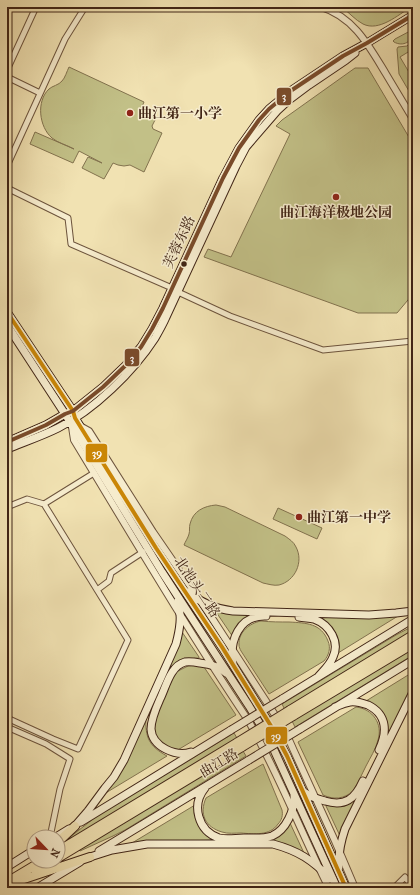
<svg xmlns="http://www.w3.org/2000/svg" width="420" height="895" viewBox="0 0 420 895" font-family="'IM FELL French Canon','Noto Serif SC',serif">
<rect width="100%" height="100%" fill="#f1e2b2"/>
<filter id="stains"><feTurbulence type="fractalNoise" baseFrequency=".005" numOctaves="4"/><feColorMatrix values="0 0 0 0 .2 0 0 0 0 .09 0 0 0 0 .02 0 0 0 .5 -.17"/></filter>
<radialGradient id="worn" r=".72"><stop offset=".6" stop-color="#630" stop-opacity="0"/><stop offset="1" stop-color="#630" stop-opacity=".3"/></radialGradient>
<path fill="#c2c087" stroke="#82724e" d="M341 7H411C398 15 379 32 363 24 355 20 349 12 341 7Z
M412 30 413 31C413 42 403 47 394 42L393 41 395 39Z
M413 40V49L400 57 413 79V98L399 74 397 49 398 47 407 46Z
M69 67 144 102 140 111 156 118 152 126 153 129 162 133 144 172 130 165 124 166 118 165 113 163 104 179 82 168 88 157 102 163 79 151 73 163 30 144 35 132 74 149C67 145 58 143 52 138 39 127 36 101 49 89 52 86 59 85 62 81 65 78 67 71 69 67Z
M355 68H368L413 144V294L397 313H358L204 257 208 249 231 257 290 134 276 126 282 120Z
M216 505 225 507 285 536C289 539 294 542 296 547 304 562 295 581 279 585 274 586 268 584 263 583L184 545C185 542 188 538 189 534 190 531 189 527 190 524 193 511 204 506 216 505Z
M278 508 322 528 317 539 273 519Z
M216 610 255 614 233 637 216 612Z
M313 616H398L338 653V644Z
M261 621C271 622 280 622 289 622 306 623 321 623 328 641 331 648 329 655 324 661L269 694 241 651C240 649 239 647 239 645 238 632 250 623 261 621Z
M413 626V632L285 710 282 704 396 635Z
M182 632 199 657V658C187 658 175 664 167 671Z
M413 648V655L295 727 292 721Z
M195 665 204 667 236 715 176 751 164 746 156 737 155 733 154 723 170 680 176 672 188 666Z
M413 672V688L389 736H387V728L366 701Z
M356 707C373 709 383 724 378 740 376 749 370 758 366 766 362 774 358 783 353 791 344 799 334 800 323 795L298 742Z
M146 717C145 738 149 746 167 756L104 794Z
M234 733 237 738 71 839 70 837 97 816 116 804Z
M243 751 246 756 125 830 113 836 80 851 79 850Z
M263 764 282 810C283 815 282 820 278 824 270 836 254 834 241 833 235 833 228 834 222 832 205 827 199 814 206 798Z
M359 794 340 836 326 806 327 804Z
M195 805V812L196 817 216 839 215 840 132 843Z
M289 822 290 823 304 853 267 841Z"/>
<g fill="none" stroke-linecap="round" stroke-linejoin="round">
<defs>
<path id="minor" d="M7 70 36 7
M7 77 40 93
M7 166 65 39 85 7
M7 188 68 218 71 244 172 288
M178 292 230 316 323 350 413 341
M44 504 94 473
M7 507 27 499 44 504 128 640 78 749 53 739 7 718
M97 590 109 581 111 573 143 552
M7 727 46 744 70 759 60 789 50 837
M394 888 405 877 413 888"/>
<path id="tertiary" d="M321 7C354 17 369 46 386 74 395 89 404 104 413 119
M80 426 89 431 153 532 208 612 275 715 286 733 294 751 335 841 355 888
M72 427 74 440C131 534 187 629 248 720 279 774 301 833 329 888"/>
<path id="secondary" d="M7 312 73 411 75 418 156 548 222 647 271 726 287 756 346 888
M7 325 65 414 162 572 249 706 269 739 337 888
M7 442 46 425 65 414 73 411 103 387 126 365 141 347 152 329 163 308 223 178 239 148 259 120 269 109 292 90 343 56 367 43 413 15
M7 449C24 442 42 436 58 428 94 410 133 372 155 338 159 331 163 324 166 317L236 166 246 147 277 111 289 100 309 85 346 60 355 53
M188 592C201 603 216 609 233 611L369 615 396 613 413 611
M299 617C304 618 309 618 314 619 330 625 340 642 333 657 330 665 323 671 318 677
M233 664C229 641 239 615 266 616
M282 699 413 619
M335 707C340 705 344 703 350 702 356 701 362 703 368 705 388 715 387 733 379 750
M300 729 413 660
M191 752C176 757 152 747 151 729 151 719 156 708 160 699 166 687 170 666 185 662 190 661 195 662 200 663 210 664 219 666 226 673
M205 788C191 805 198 831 219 838 227 840 236 838 244 838 253 838 263 839 272 836 286 830 295 810 294 795
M304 792C310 797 317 799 325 801 345 807 355 799 363 781
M81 822 231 730
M75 826 88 811 105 788 114 777 124 760 176 644C180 629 182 616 178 600
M56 837 69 829
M99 851 249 760
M90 857 112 850 147 844H273C299 851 312 860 331 879
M7 867 34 850
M339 867C338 854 341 841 345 829L413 692
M37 888 80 862"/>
<path id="trunk" d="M290 710 413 635
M293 716 413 644
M58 842 75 826
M58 851 238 742
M58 858 242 747
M36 871 53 861
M21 880 90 857
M7 882 42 861
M8 888 25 878"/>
</defs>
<use href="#minor" stroke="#6d543d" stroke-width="7"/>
<use href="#tertiary" stroke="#6d543d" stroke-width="8"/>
<use href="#secondary" stroke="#412516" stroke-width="9"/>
<use href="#trunk" stroke="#412516" stroke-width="10"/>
<use href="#minor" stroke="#f6eccd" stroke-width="5"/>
<use href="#tertiary" stroke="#f6eccd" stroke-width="6"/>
<use href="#secondary" stroke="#f6eccd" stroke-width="7"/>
<use href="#trunk" stroke="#f1e2b2" stroke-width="8"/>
<defs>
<path id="secondary-bridge" d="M231 730 282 699
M249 760 300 729"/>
<path id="trunk-bridge" d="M238 742 290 710
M242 747 293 716"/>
</defs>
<use href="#secondary-bridge" stroke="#412516" stroke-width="9" stroke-linecap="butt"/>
<use href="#trunk-bridge" stroke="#412516" stroke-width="10" stroke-linecap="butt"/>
<use href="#secondary-bridge" stroke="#f6eccd" stroke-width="7"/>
<use href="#trunk-bridge" stroke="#f1e2b2" stroke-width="8"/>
<defs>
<path id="bus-1" d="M7 312 73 411 75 418 156 548 222 647 271 726 287 756 346 888"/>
<path id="bus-2" d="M7 442 46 425 65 414 73 411 103 387 126 365 141 347 152 329 163 308 223 178 239 148 259 120 269 109 292 90 343 56 367 43 413 15"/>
</defs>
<use href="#bus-1" stroke="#f6eccd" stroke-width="7"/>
<use href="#bus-2" stroke="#f6eccd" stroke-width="7"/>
<use href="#bus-1" stroke="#ca8606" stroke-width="4"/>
<use href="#bus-2" stroke="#7a4b2a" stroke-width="4"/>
</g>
<g fill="#8f2418" stroke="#f6eccd" stroke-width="1.5">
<circle cx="130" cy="113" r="4"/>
<circle cx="336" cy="197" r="4"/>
<circle cx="299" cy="517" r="4"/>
</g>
<circle fill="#412516" stroke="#f6eccd" stroke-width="1.5" cx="184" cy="264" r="3.5"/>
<g text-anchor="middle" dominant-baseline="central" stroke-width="3" stroke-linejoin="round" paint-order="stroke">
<g font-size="14" font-weight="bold" fill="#412516" stroke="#f6eccd" text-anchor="start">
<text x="138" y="113">曲江第一小学</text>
<text x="336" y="212" text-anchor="middle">曲江海洋极地公园</text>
<text x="307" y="517">曲江第一中学</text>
</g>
<g font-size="14" fill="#412516" stroke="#f6eccd">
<text transform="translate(179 242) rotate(-65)">芙蓉东路</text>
<text transform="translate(197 587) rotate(56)">北池头二路</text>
<text transform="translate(219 763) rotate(-31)">曲江路</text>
</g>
</g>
<g stroke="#f6eccd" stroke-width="1.5">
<rect x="276" y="87" width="16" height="19" rx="4" fill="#7a4b2a"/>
<rect x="124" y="348" width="16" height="19" rx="4" fill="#7a4b2a"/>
<rect x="85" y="443" width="23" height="20" rx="4" fill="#ca8606"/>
<rect x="265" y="726" width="23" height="19" rx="4" fill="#ca8606"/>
</g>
<g font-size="11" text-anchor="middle" font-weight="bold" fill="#fff">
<text x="284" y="100">3</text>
<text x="132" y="362">3</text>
<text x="97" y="457">39</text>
<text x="276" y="740">39</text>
</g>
<rect width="420" height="895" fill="none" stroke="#f1e2b2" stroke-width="24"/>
<rect x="8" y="8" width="404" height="879" fill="none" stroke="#412516" stroke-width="2"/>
<rect x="12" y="12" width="396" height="871" fill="none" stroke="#412516"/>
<g transform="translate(46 849) rotate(115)"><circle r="19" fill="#f6eccd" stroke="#ae9c84"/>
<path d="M0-3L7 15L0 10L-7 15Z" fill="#8f2418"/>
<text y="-6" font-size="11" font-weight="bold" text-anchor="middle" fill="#412516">N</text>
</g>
<rect width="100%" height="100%" filter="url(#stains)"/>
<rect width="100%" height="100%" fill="url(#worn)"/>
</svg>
